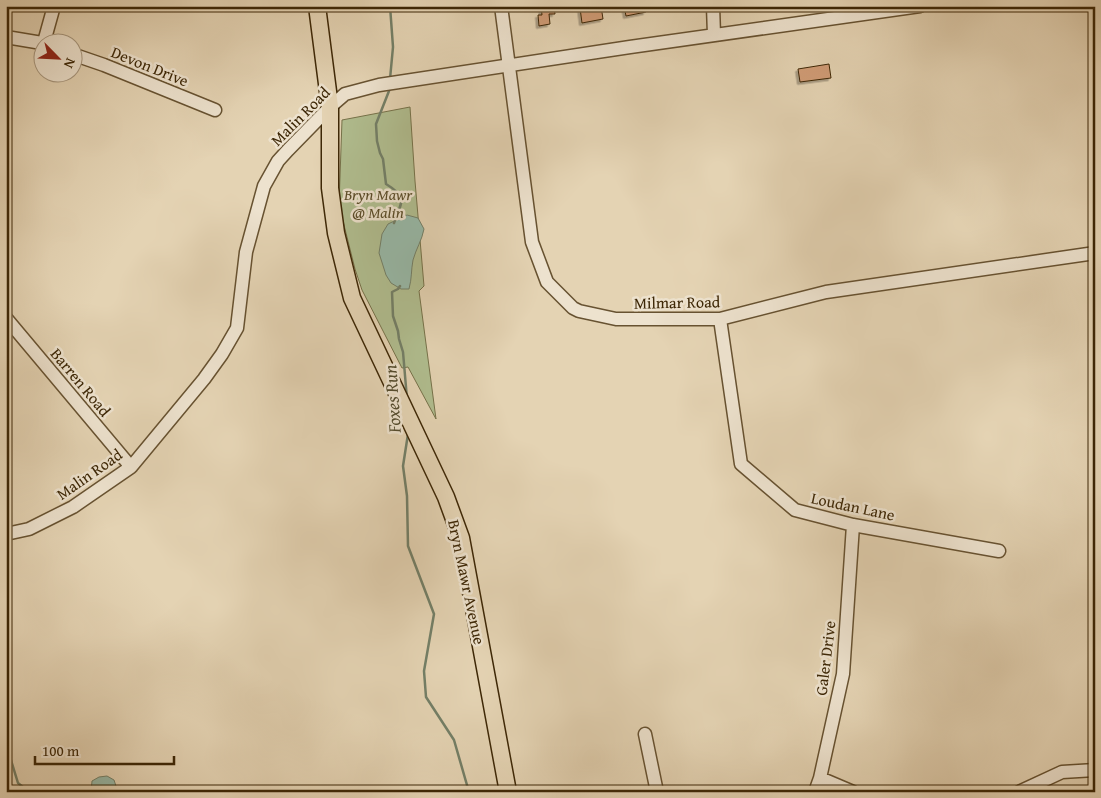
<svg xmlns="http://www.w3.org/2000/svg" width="1101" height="798" viewBox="0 0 1101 798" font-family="'Gentium Book Plus',serif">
<defs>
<filter id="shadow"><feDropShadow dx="-2.5" dy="2.5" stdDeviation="0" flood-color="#0004"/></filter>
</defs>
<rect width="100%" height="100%" fill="#e4d3b3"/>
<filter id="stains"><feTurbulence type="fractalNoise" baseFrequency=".004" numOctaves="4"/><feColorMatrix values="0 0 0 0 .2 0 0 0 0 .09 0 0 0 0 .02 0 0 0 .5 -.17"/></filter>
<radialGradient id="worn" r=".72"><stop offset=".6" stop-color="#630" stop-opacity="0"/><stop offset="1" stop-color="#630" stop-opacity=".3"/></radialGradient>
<path fill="#b0bd8f" stroke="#76724a" d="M410 107 415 181 424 286 419 291 436 419 408 367 402 368 362 290 355 269 339 205 342 120Z"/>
<path fill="#97b9a8" stroke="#737f67" d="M407 215 418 218 424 229C422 240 416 249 413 260 411 270 412 278 409 289H401L391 283 386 275 379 253 382 234 388 224Z
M107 776 114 780 118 792H91L92 781 99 777Z"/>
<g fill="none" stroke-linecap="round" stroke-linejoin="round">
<path stroke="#737f67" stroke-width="2.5" d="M390 79 393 47 390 6
M389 87V91L376 124 377 141 380 153 383 159 386 184C409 198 401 202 394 223
M400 286 398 289 392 292 393 316 398 331 399 339 403 352 407 399
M408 434 403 466 407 496 408 546 434 614 424 671 426 697 454 740 469 792
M6 744 18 783 29 792"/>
</g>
<path fill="#d09c76" stroke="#3d2706" filter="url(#shadow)" d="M541 6H554L555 14H549L550 24 539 26 538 15H542Z
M594 6H601L603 19 582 23 580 8Z
M624 6H645L646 12 626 16Z
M829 64 831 78 800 82 798 69Z"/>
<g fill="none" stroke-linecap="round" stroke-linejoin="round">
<defs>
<path id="minor" d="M501 6 532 242 547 282 573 308 579 311 616 319H720L826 292 1095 253
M713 6 714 35
M6 37 42 43
M44 42 54 6
M72 54 104 65 215 110
M6 318 131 467
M720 319 741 464 795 510 853 525 999 551
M6 534 29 529 73 507 131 467 204 379 222 354 237 328 246 252 264 186 278 161 288 150 330 107 345 94 379 85 630 47 920 6
M645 734 657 792
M820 778 853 792
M815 792 820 778 843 674 853 525
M1019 792 1062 772 1095 770"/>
<path id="major" d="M317 6 330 107V188L336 233 352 298 446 497 461 538 508 792"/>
</defs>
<use href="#minor" stroke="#675231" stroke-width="15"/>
<use href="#major" stroke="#3d2706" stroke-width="19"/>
<use href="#minor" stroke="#ede2ce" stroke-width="12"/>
<use href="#major" stroke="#e4d3b3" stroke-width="16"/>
</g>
<g text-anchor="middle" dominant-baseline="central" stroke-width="5" stroke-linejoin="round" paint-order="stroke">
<g font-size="16" fill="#3d2706" stroke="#ede2ce">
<text transform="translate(150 66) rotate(22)">Devon Drive</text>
<text transform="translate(300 116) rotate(-45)">Malin Road</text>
<text transform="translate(677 302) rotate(-1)">Milmar Road</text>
<text transform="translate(81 382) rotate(50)">Barren Road</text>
<text transform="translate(89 474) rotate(-35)">Malin Road</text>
<text transform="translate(853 506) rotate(12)">Loudan Lane</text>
<text transform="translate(467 582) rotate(78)">Bryn Mawr Avenue</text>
<text transform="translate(825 658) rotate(-83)">Galer Drive</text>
</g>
<g font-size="16" font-style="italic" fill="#5a4c28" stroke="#ede2ce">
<text x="378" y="194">Bryn Mawr<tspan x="378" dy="18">@ Malin</tspan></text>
</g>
<g font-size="18" font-style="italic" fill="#544c2e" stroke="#ede2ce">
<text transform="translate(392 399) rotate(-94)">Foxes Run</text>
</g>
</g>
<rect width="1101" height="798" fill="none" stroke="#e4d3b3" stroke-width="25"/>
<rect x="8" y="8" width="1086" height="783" fill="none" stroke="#3d2706" stroke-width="2.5"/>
<rect x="12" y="12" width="1076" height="773" fill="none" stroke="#3d2706"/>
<g transform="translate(58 58) rotate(114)"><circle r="24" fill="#ede2ce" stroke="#a7977e"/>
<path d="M0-4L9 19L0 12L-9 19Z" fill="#8f2418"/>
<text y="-8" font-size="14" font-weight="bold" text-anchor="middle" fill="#3d2706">N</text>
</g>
<path d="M35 756v8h139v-8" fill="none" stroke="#3d2706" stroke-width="2.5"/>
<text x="42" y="756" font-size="15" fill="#3d2706" stroke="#ede2ce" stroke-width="4" paint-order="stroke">100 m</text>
<rect width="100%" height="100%" filter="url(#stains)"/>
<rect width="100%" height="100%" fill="url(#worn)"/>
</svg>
